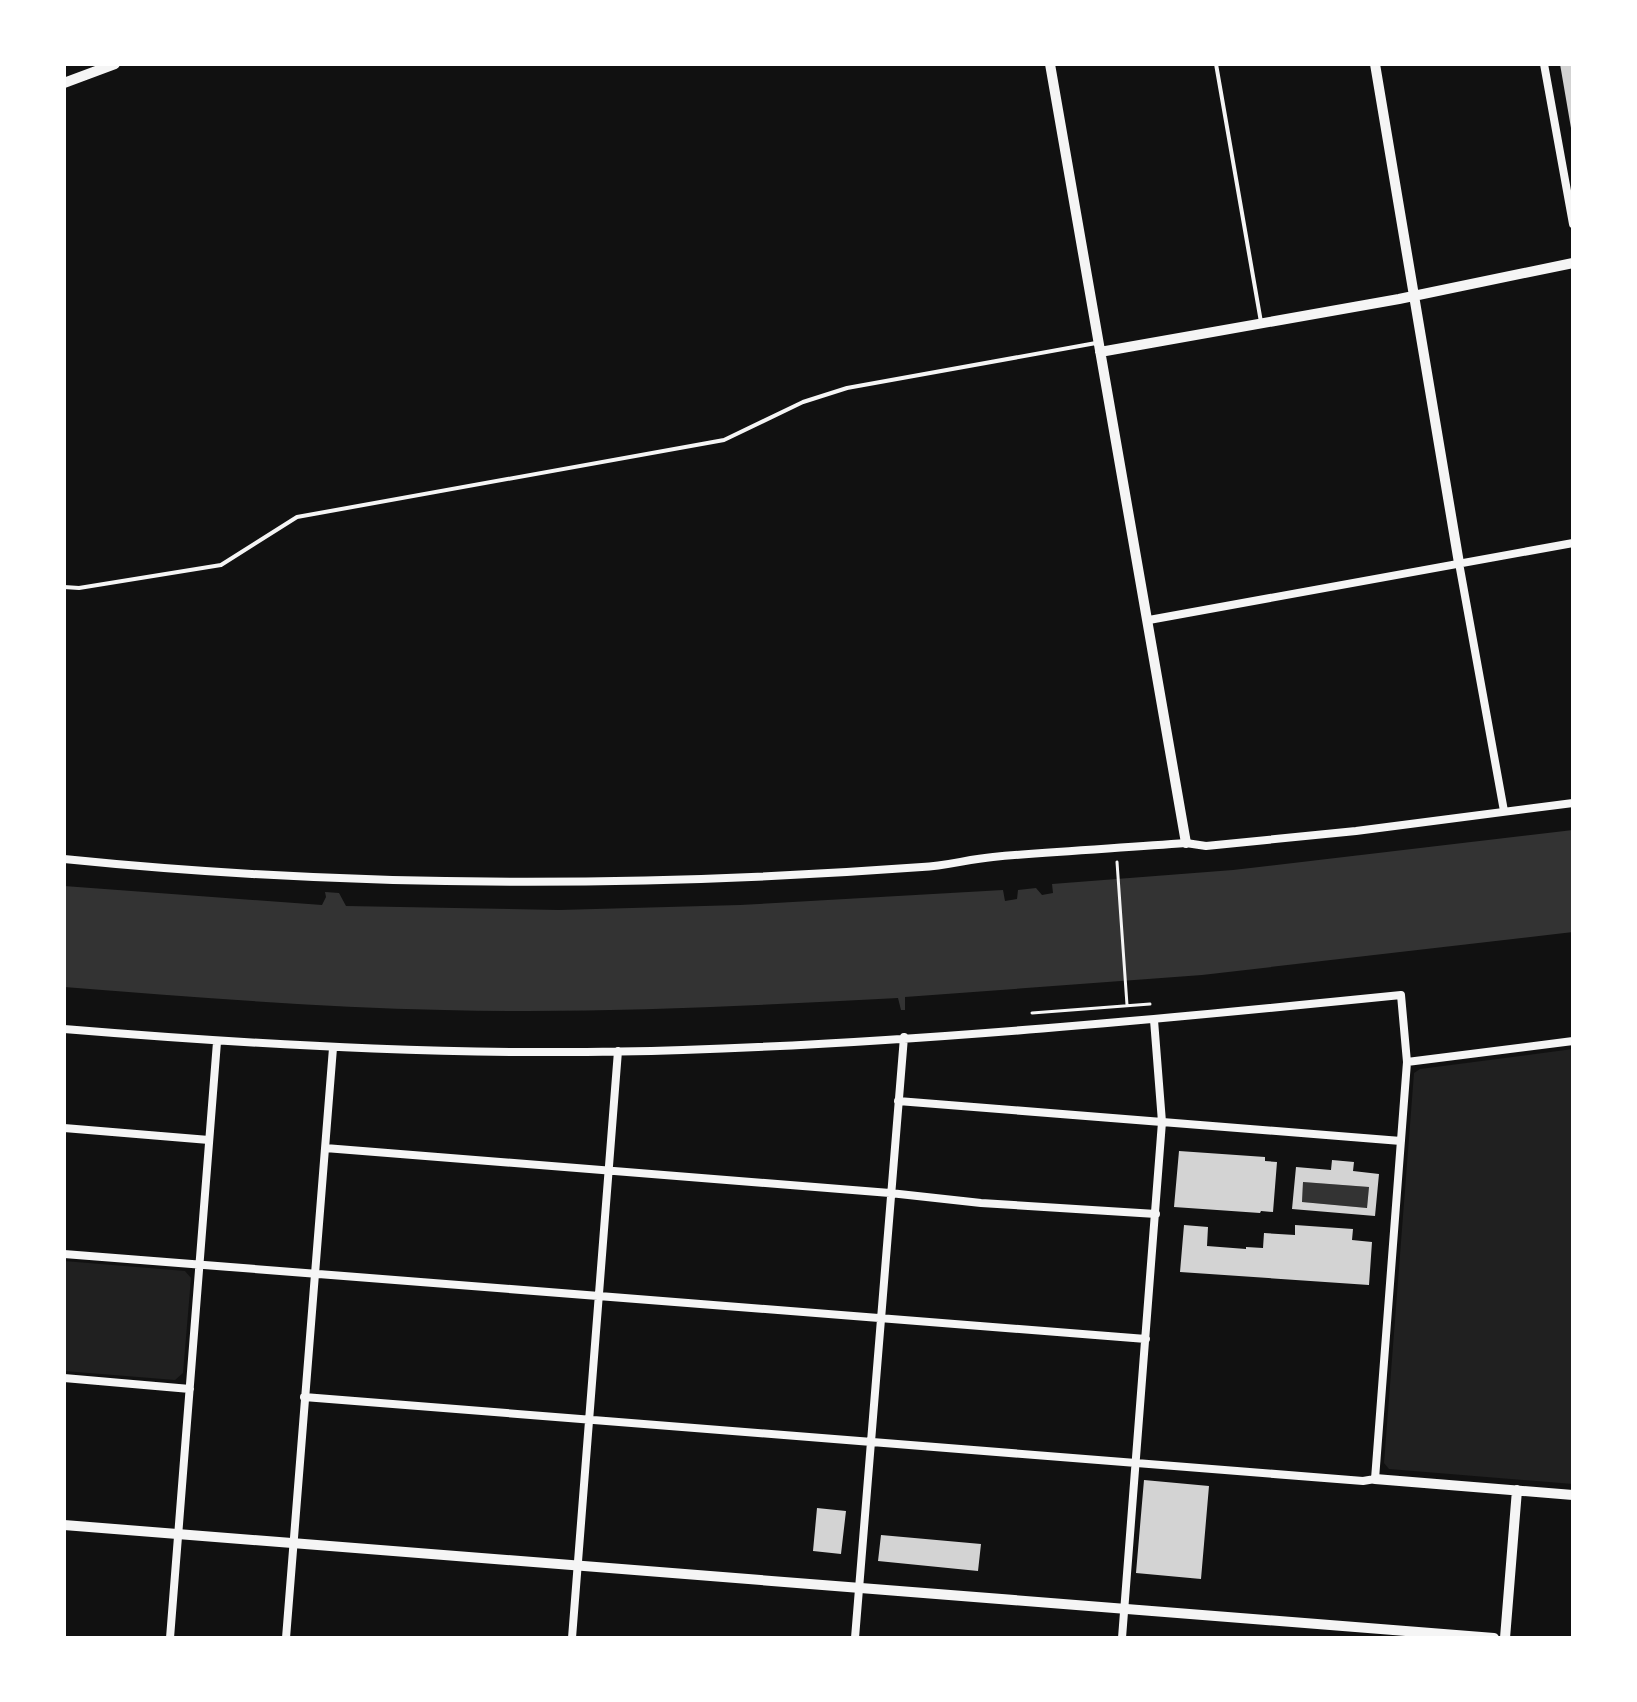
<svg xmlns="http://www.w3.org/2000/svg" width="1637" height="1702" viewBox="0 0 1637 1702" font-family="Georgia,serif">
<rect width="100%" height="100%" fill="#111"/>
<path fill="#202020" d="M1573 1049V1484L1389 1469 1384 1463 1414 1073 1420 1069Z
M64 1261 185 1271 191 1278 183 1373 175 1380 64 1371Z"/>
<path fill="#333" d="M1573 830V932L1202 975 905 997V1010H901L898 998C747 1006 595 1014 444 1010 317 1007 191 997 64 987V886L322 905 326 897 325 892 339 893 346 906 559 910 740 905 1003 890 1005 901 1017 899 1018 890 1036 888 1042 895 1053 893 1052 884 1233 870Z
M1303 1182 1369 1187 1367 1208 1302 1202Z"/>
<path fill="#d3d3d3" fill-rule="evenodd" d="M1560 64H1573V128H1571Z
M1179 1151 1265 1157V1161L1277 1162 1273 1212 1261 1211 1260 1213 1174 1207Z
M1332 1160 1354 1162 1353 1171 1379 1174 1375 1216 1292 1209 1296 1167 1331 1170ZM1303 1182 1369 1187 1367 1208 1302 1202Z
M1184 1225 1208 1227 1207 1246 1246 1249V1247L1263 1248 1264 1233 1295 1235V1225L1353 1229 1352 1240 1372 1242 1369 1285 1180 1272Z
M1144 1480 1209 1486 1201 1579 1136 1573Z
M817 1508 846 1511 841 1554 813 1551Z
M881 1535 981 1544 978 1571 878 1561Z"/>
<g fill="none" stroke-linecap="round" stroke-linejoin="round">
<path stroke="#f5f5f5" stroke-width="3" d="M1117 862 1127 1005
M1032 1013 1150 1004"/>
<path stroke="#f5f5f5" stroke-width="4" d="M1216 64 1261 322
M64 587 79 588 221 565 297 517 724 440 803 402 847 388 1096 343"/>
<path stroke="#f5f5f5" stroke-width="8" d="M1544 64 1573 224
M1459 563 1504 811
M1149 620 1573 543
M64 859C349 888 636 888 922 867 946 866 969 859 993 857 1058 851 1122 848 1186 843L1206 846 1356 831 1573 803
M64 1029C270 1046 476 1057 683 1050 923 1042 1162 1019 1401 995L1407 1062 1375 1479 1363 1481 304 1397
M1407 1062 1573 1041
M898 1101 1401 1141
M64 1128 209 1140
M325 1148 890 1193 981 1203 1156 1214
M64 1254 1146 1339
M64 1378 190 1389
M170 1638 217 1042
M286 1638 333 1048
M572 1638 618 1051
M855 1638 904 1037
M1122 1638 1162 1122 1154 1020"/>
<path stroke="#f5f5f5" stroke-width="10" d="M1050 64 1186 843
M1375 64 1459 563
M64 83 115 64
M1100 352 1399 299 1573 263
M1375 1479 1573 1495
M64 1525 1494 1638
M1505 1638 1517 1490"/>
</g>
<rect width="1637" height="1702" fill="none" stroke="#ffffff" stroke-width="132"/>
</svg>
